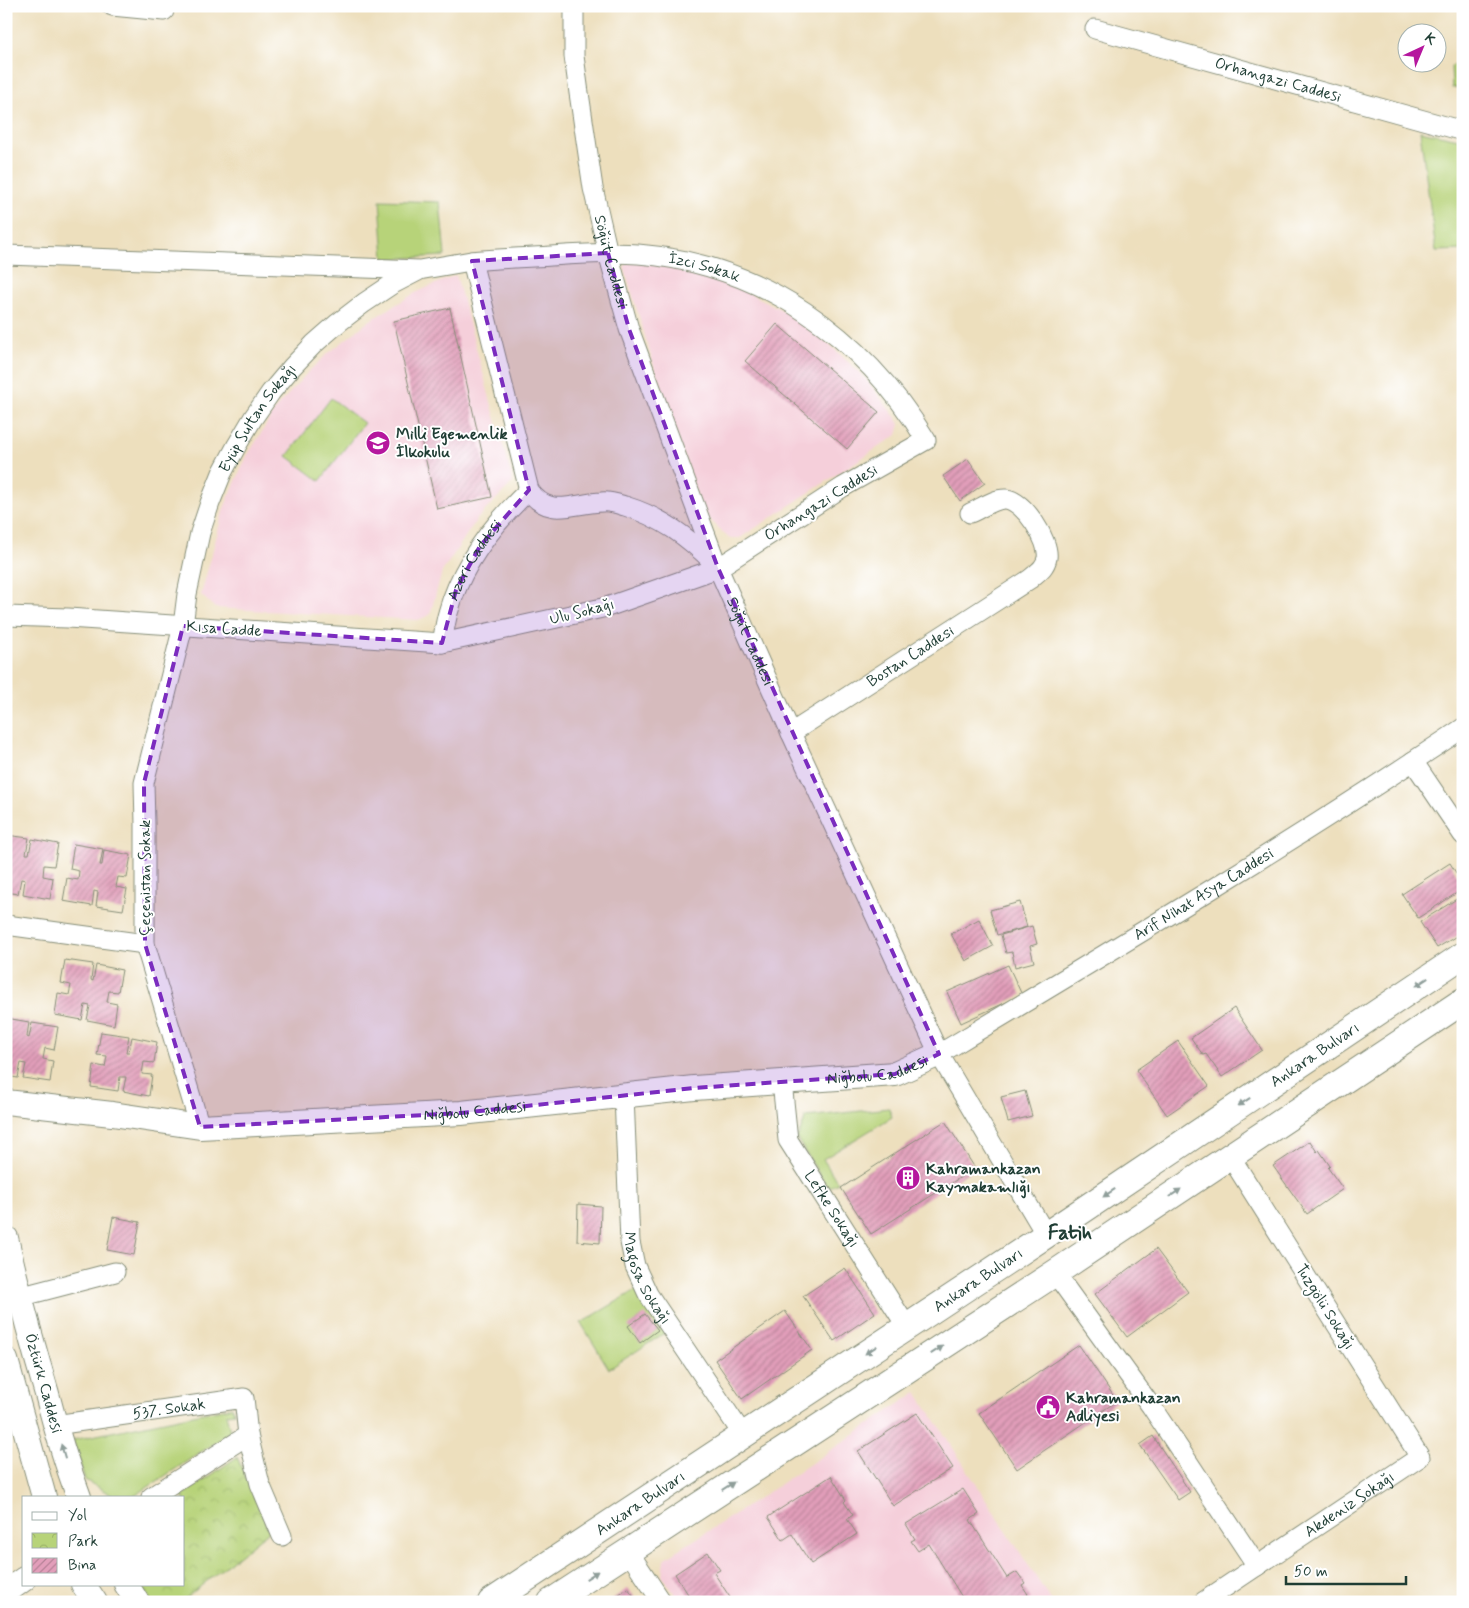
<svg xmlns="http://www.w3.org/2000/svg" width="1469" height="1608" viewBox="0 0 1469 1608" font-family="Mynerve,sans-serif">
<defs>
<pattern id="park-crowns" width="20" height="18" patternUnits="userSpaceOnUse" patternTransform="scale(1.25)"><rect width="20" height="18" fill="#b7d379"/><path d="M2 6a3 3 0 1 1 6 0M12 15a3 3 0 1 1 6 0" fill="none" stroke="#9db669"/></pattern>
<pattern id="building-hatch" width="6" height="6" patternUnits="userSpaceOnUse" patternTransform="scale(1.25)"><rect width="6" height="6" fill="#e29eba"/><path d="M-1 1l2-2M0 6l6-6M5 7l2-2" fill="none" stroke="#b78298"/></pattern>
</defs>
<rect width="100%" height="100%" fill="#fff"/>
<filter id="ink" filterUnits="userSpaceOnUse"><feTurbulence type="fractalNoise" baseFrequency=".02" numOctaves="2"/><feDisplacementMap in="SourceGraphic" scale="10" xChannelSelector="R" yChannelSelector="G"/><feConvolveMatrix kernelMatrix="1 2 1 2 8 2 1 2 1" color-interpolation-filters="sRGB"/></filter>
<filter id="wash" filterUnits="userSpaceOnUse"><feTurbulence type="fractalNoise" baseFrequency=".0096" numOctaves="4" result="noise"/><feDisplacementMap in="SourceGraphic" scale="20" xChannelSelector="R" yChannelSelector="G"/><feGaussianBlur stdDeviation="1.12" result="paint"/><feColorMatrix in="noise" values="0 0 0 0 0 0 0 0 0 0 0 0 0 0 0 0 0 1.4 0 .05"/><feComposite in="paint" operator="in"/></filter>
<g filter="url(#wash)">
<rect width="100%" height="100%" fill="#eddfbd"/>
<path fill="#f5cfda" d="M633 257 686 268 736 286 784 311 826 341 864 377 896 418 900 424 897 435 740 538H729L702 512 663 396 624 267Z
M456 275 513 482 477 519 442 572 430 615 418 620 215 608 201 595 224 508 247 456 277 407 309 371 326 355 369 321 415 293Z
M917 1392 1052 1602H680L662 1575 664 1559 743 1509Z"/>
<path fill="#b7d379" stroke="#6b8856" d="M1463 63V87L1452 88 1451 66Z
M1420 131 1463 140V250L1436 251Z
M380 200 440 202 445 256 384 259Z
M331 398 364 423 320 481 287 456Z
M889 1108 892 1117 823 1159 838 1183 828 1188 797 1139 806 1117Z
M638 1289 666 1332 609 1369 581 1323Z
M232 1407 234 1413 226 1414 230 1431 219 1440 133 1497H115L85 1480 73 1440Z"/>
<path fill="url(#park-crowns)" stroke="#6b8856" d="M237 1457 269 1531 181 1602H152L138 1584H184V1497H180Z"/>
<g id="blocks">
<path fill="url(#building-hatch)" d="M450 308 492 497 437 509 394 321Z
M777 324 879 412 847 449 745 361Z
M968 459 985 483 960 501 943 476Z
M6 835 29 838 26 854H29L32 839 58 844 54 866 44 865 43 876 53 878 50 899 23 894 25 880 21 879 18 894 6 892Z
M74 844 103 849 100 865H102L104 850 131 855 127 878 118 877 116 887 127 889 123 910 96 906 98 892 94 891 92 906 63 901 67 878 78 880 79 871 70 869Z
M1450 863 1463 884V889L1418 918 1402 894Z
M1463 895V932L1437 948 1420 922Z
M1020 902 1027 927 997 935 990 910Z
M979 919 993 946 966 961 951 934Z
M1032 926 1037 944 1030 946 1034 962 1015 967 1012 952 1006 953 1001 935Z
M65 960 93 964 91 980 93 981 96 965 122 970 118 992 109 991 107 1002 117 1004 114 1025 87 1020 90 1006 85 1005 82 1020 55 1015 58 993 69 995 71 985 61 983Z
M1008 965 1022 995 961 1023 947 992Z
M1234 1008 1262 1050 1222 1077 1206 1054 1203 1055 1191 1038Z
M6 1018 29 1022 27 1037 29 1038 32 1023 58 1027 54 1050 45 1048 43 1059 53 1061 50 1082 23 1078 26 1064 21 1063 18 1078 6 1076Z
M101 1032 129 1036 126 1052H129L132 1037 157 1042 154 1063 144 1062 142 1074 152 1075 149 1096 123 1091 126 1077H120L118 1091 91 1087 94 1065 105 1067 107 1056 97 1055Z
M1178 1041 1209 1086 1167 1115 1136 1070Z
M1025 1091 1032 1116 1008 1122 1001 1097Z
M945 1121 975 1168 871 1234 841 1188Z
M1310 1141 1317 1152 1319 1150 1330 1166 1328 1168 1343 1189 1307 1214 1273 1166Z
M578 1204 601 1206 600 1243 577 1241Z
M113 1217 140 1222 134 1255 107 1250Z
M1156 1249 1188 1292 1127 1337 1095 1294Z
M845 1268 875 1313 834 1341 803 1296Z
M785 1311 812 1350 742 1399 715 1360Z
M645 1314 658 1330 640 1343 628 1326Z
M1079 1345 1117 1401 1017 1469 979 1413Z
M917 1413 953 1468 893 1506 858 1451Z
M1153 1436 1190 1492 1178 1500 1140 1445Z
M831 1476 846 1500 844 1502 853 1515 847 1519 857 1534 811 1564 792 1534 783 1540 768 1517Z
M963 1489 979 1514 970 1520 1007 1578 1017 1572 1025 1583 1022 1585 1031 1599 1027 1602H965L929 1544 918 1551 911 1541 915 1539 906 1524Z
M708 1552 720 1570 714 1573 733 1602H693L675 1574Z
M628 1588 638 1602H608Z"/>
</g>
</g>
<g filter="url(#ink)">
<use href="#blocks" fill-opacity="0" stroke="#868e78" stroke-width="1"/>
<g fill="none" stroke-linecap="round" stroke-linejoin="round">
<defs>
<g id="minor">
<path d="M112 6 164 11"/>
<path id="s1" d="M574 6V56L579 93 593 188 608 253 629 329 718 568 791 733 939 1054 1046 1235"/>
<path id="s2" d="M1095 29 1463 131"/>
<path id="s3" d="M6 255 419 270C436 267 454 264 471 261 498 258 525 258 551 256 580 254 609 252 638 254 762 264 863 336 926 440L843 487 718 568 607 607 442 643 68 618 6 616"/>
<path d="M472 261 529 490C548 519 574 503 602 502 609 501 618 504 625 506 661 517 688 537 714 563"/>
<path id="s4" d="M442 643C444 634 445 623 448 613 461 565 493 524 529 490"/>
<path id="s5" d="M791 733 1030 579C1038 572 1045 568 1047 558 1050 541 1024 501 1006 499 995 498 980 509 970 513"/>
<path d="M1413 761 1463 835"/>
<path d="M6 925 145 944"/>
<path id="s6" d="M939 1054C1116 948 1292 843 1463 728"/>
<path id="s7" d="M782 1082 788 1140 907 1327"/>
<path id="s8" d="M624 1096 630 1242 635 1266 648 1294 743 1435"/>
<path id="s9" d="M200 1127 145 944V824L144 783 183 626 187 594 200 533 210 503 222 473 237 445 253 418 271 392 292 367 314 344 338 323 364 303 391 285 418 271"/>
<path d="M1055 1273 1151 1406 1257 1566"/>
<path d="M19 1297 115 1272"/>
<path id="s10" d="M55 1425 244 1398 248 1435 260 1484 282 1536"/>
<path d="M151 1497 248 1435"/>
<path d="M628 1551 662 1602"/>
<path id="s11" d="M1203 1602 1420 1457 1230 1156"/>
</g>
<g id="tertiary">
<path id="s12" d="M6 1102 112 1114 200 1127 461 1113 694 1088 895 1074 939 1054"/>
<path id="s13" d="M6 1238C18 1291 32 1343 47 1394 56 1429 66 1463 79 1497"/>
<path d="M6 1360 44 1497"/>
<path d="M83 1584 95 1602"/>
<path d="M126 1584 137 1602"/>
<path d="M6 1592 24 1579"/>
</g>
<g id="secondary">
<path id="s14" d="M491 1602 1046 1235 1463 955"/>
<path d="M551 1602 1055 1273 1463 1001"/>
</g>
</defs>
<use href="#minor" stroke="#868e78" stroke-width="21"/>
<use href="#tertiary" stroke="#868e78" stroke-width="26"/>
<use href="#secondary" stroke="#868e78" stroke-width="28"/>
<use href="#minor" stroke="#fff" stroke-width="19"/>
<use href="#tertiary" stroke="#fff" stroke-width="24"/>
<use href="#secondary" stroke="#fff" stroke-width="26"/>
</g>
<defs><path id="oneway-solid" d="M-6-.8H1V-3.2L6.5 0L1 3.2V.8H-6Z" transform="scale(1.25)"/></defs>
<g fill="#8f9e9a">
<use href="#oneway-solid" transform="translate(1422 982) rotate(146)"/>
<use href="#oneway-solid" transform="translate(1244 1102) rotate(146)"/>
<use href="#oneway-solid" transform="translate(1109 1193) rotate(146)"/>
<use href="#oneway-solid" transform="translate(1175 1193) rotate(-34)"/>
<use href="#oneway-solid" transform="translate(871 1350) rotate(146)"/>
<use href="#oneway-solid" transform="translate(937 1350) rotate(-33)"/>
<use href="#oneway-solid" transform="translate(63 1451) rotate(-106)"/>
<use href="#oneway-solid" transform="translate(728 1486) rotate(-33)"/>
<use href="#oneway-solid" transform="translate(592 1575) rotate(-33)"/>
</g>
</g>
<path fill="#7b2cbf" fill-opacity="0.2" stroke="#7b2cbf" stroke-width="4" stroke-dasharray="10 6" stroke-linejoin="round" d="M608 253 629 329 718 568 939 1054 895 1074 694 1088 461 1113 200 1127 145 944 144 783 183 626 442 643 456 590 480 546 529 490 472 261Z"/>
<defs>
<symbol id="school-disc" viewBox="-11 -11 22 22"><circle r="9.5" fill="#b5179e" stroke="#fff"/><path d="M0-5L7-2L0 1L-7-2ZM-4 1L0 2.5L4 1V4Q0 6-4 4Z" fill="#fff"/></symbol>
<symbol id="building-disc" viewBox="-11 -11 22 22"><circle r="9.5" fill="#b5179e" stroke="#fff"/><path d="M-4-6H4V6H1V3H-1V6H-4ZM-2.5-4.3h1.7v1.8h-1.7ZM.8-4.3h1.7v1.8H.8ZM-2.5-1h1.7V.8h-1.7ZM.8-1h1.7V.8H.8Z" fill="#fff"/></symbol>
<symbol id="civic-disc" viewBox="-11 -11 22 22"><circle r="9.5" fill="#b5179e" stroke="#fff"/><path d="M-.6-6.5H3V-4.5H.6V-3L4-1V1h2V6H-6V1h2V-1L-.6-3ZM-1.2 2.5V6h2.4V2.5Z" fill="#fff"/></symbol>
</defs>
<g fill-rule="evenodd">
<use href="#school-disc" x="364" y="429" width="28" height="28"/>
<use href="#building-disc" x="894" y="1164" width="28" height="28"/>
<use href="#civic-disc" x="1034" y="1393" width="28" height="28"/>
</g>
<g text-anchor="middle" dominant-baseline="central" stroke-width="4" stroke-linejoin="round" paint-order="stroke">
<g font-size="16" fill="#1f3d34" stroke="#fff">
<text stroke="none"><textPath href="#s2" startOffset="190">Orhangazi Caddesi</textPath></text>
<text stroke="none"><textPath href="#s1" startOffset="259">Söğüt Caddesi</textPath></text>
<text stroke="none"><textPath href="#s3" startOffset="701">İzci Sokak</textPath></text>
<text stroke="none"><textPath href="#s9" startOffset="738">Eyüp Sultan Sokağı</textPath></text>
<text transform="translate(821 503) rotate(-32)">Orhangazi Caddesi</text>
<text stroke="none"><textPath href="#s4" startOffset="90">Azeri Caddesi</textPath></text>
<text transform="translate(582 612) rotate(-14)">Ulu Sokağı</text>
<text transform="translate(224 629) rotate(4)">Kısa Cadde</text>
<text stroke="none"><textPath href="#s1" startOffset="664">Söğüt Caddesi</textPath></text>
<text stroke="none"><textPath href="#s5" startOffset="142">Bostan Caddesi</textPath></text>
<text transform="translate(145 878) rotate(-90)">Çeçenistan Sokak</text>
<text stroke="none"><textPath href="#s6" startOffset="309">Arif Nihat Asya Caddesi</textPath></text>
<text stroke="none"><textPath href="#s14" startOffset="989">Ankara Bulvarı</textPath></text>
<text stroke="none"><textPath href="#s12" startOffset="876">Niğbolu Caddesi</textPath></text>
<text stroke="none"><textPath href="#s12" startOffset="471">Niğbolu Caddesi</textPath></text>
<text stroke="none"><textPath href="#s7" startOffset="140">Lefke Sokağı</textPath></text>
<text stroke="none"><textPath href="#s8" startOffset="186">Magosa Sokağı</textPath></text>
<text stroke="none"><textPath href="#s14" startOffset="584">Ankara Bulvarı</textPath></text>
<text transform="translate(1325 1307) rotate(58)">Tuzgölü Sokağı</text>
<text stroke="none"><textPath href="#s13" startOffset="150">Öztürk Caddesi</textPath></text>
<text stroke="none"><textPath href="#s10" startOffset="115">537. Sokak</textPath></text>
<text stroke="none"><textPath href="#s14" startOffset="179">Ankara Bulvarı</textPath></text>
<text stroke="none"><textPath href="#s11" startOffset="176">Akdeniz Sokağı</textPath></text>
</g>
<g font-size="16" font-weight="bold" fill="#1f3d34" stroke="#fff" text-anchor="start">
<text x="396" y="434">Milli Egemenlik<tspan x="396" dy="18">İlkokulu</tspan></text>
<text x="926" y="1169">Kahramankazan<tspan x="926" dy="18">Kaymakamlığı</tspan></text>
<text x="1066" y="1398">Kahramankazan<tspan x="1066" dy="18">Adliyesi</tspan></text>
</g>
<g font-size="21" font-weight="bold" fill="#1f3d34" stroke="#fff">
<text x="1070" y="1233">Fatih</text>
</g>
</g>
<rect width="1469" height="1608" fill="none" stroke="#fff" stroke-width="25"/>
<rect x="22" y="1496" width="162" height="90" fill="#ffffff" stroke="#a5b1ae"/>
<rect x="32" y="1512" width="25" height="8" fill="#ffffff" stroke="#a5b1ae"/>
<text x="68" y="1520" font-size="15" fill="#1f3d34">Yol</text>
<rect x="32" y="1533" width="25" height="15" fill="url(#park-crowns)" stroke="#a5b1ae"/>
<text x="68" y="1546" font-size="15" fill="#1f3d34">Park</text>
<rect x="32" y="1558" width="25" height="15" fill="url(#building-hatch)" stroke="#a5b1ae"/>
<text x="68" y="1570" font-size="15" fill="#1f3d34">Bina</text>
<g transform="translate(1422 48) rotate(44)"><circle r="24" fill="#ffffff" stroke="#a5b1ae"/>
<path d="M0-4L9 19L0 12L-9 19Z" fill="#b5179e"/>
<text y="-8" font-size="14" font-weight="bold" text-anchor="middle" fill="#1f3d34">K</text>
</g>
<path d="M1286 1576v8h120v-8" fill="none" stroke="#1f3d34" stroke-width="2.5"/>
<text x="1294" y="1576" font-size="15" fill="#1f3d34" stroke="#ffffff" stroke-width="4" paint-order="stroke">50 m</text>
</svg>
